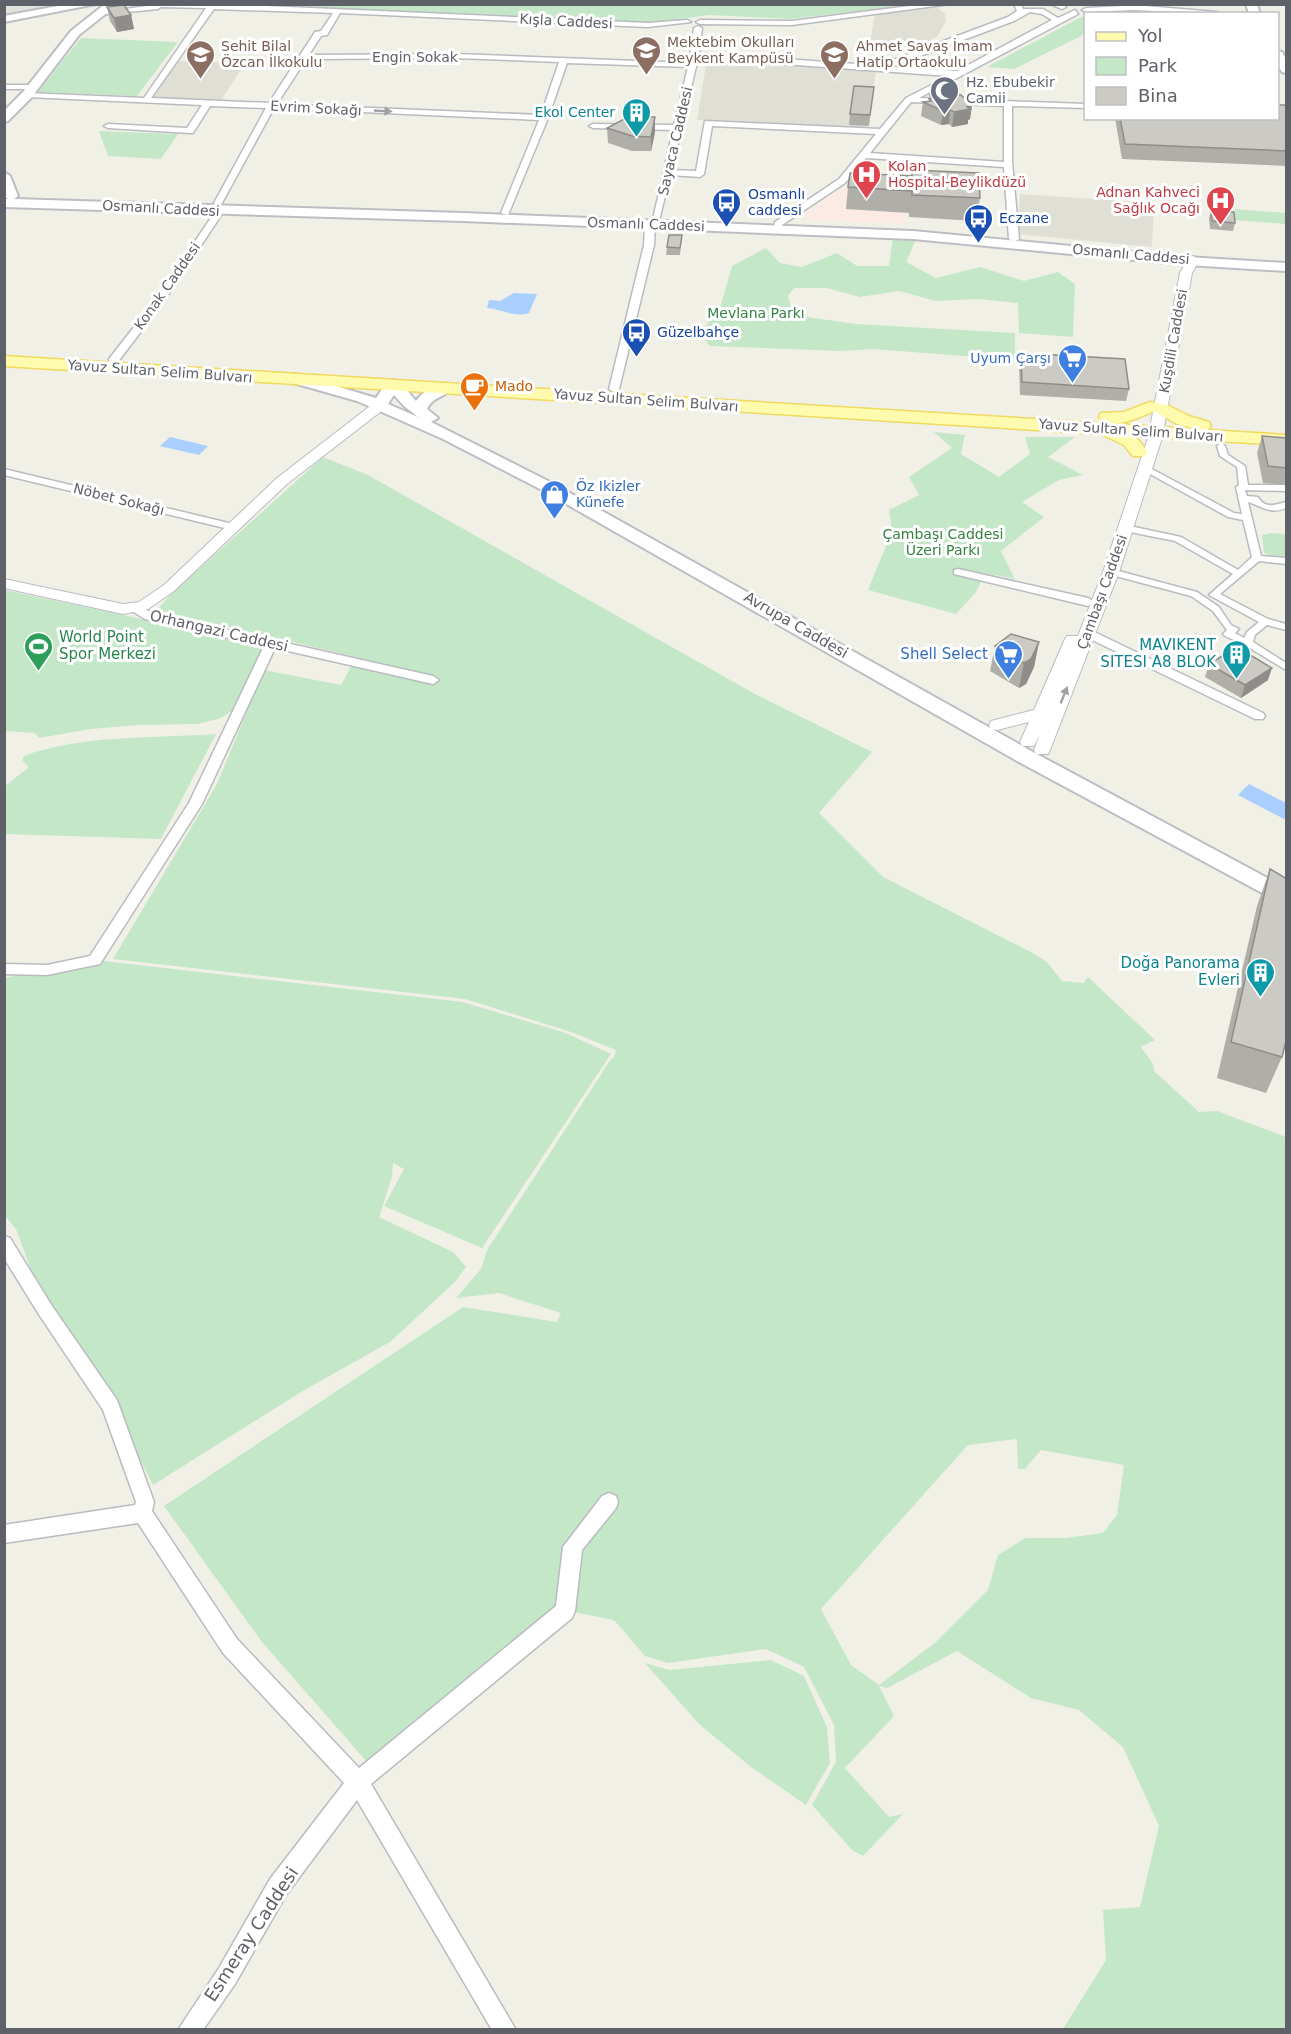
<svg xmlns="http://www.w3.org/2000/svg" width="1291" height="2034" viewBox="0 0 1291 2034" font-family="'DejaVu Sans',sans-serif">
<rect width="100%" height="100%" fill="#f1f0e7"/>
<path fill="#e2e1db" d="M5 5H80L5 17Z"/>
<path fill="#e0dfd5" d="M936 7 945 14 946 21 937 37 912 48 870 44 875 13Z
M707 59 877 67 866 128 697 120Z
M178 61 245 63 220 102 154 98 153 94Z
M1020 194 1154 203 1152 247 1017 234Z"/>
<path fill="#fceae5" d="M852 182 908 185 904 224 806 219 804 215 806 212Z"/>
<path fill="#c4e7c8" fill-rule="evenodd" d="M187 5H911L790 19 709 15 649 23 323 8Z
M1085 15V32L1081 36 1014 69 987 67Z
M81 38 178 42 137 96 38 92Z
M99 131 178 134 161 159 108 156Z
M1235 209 1286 213V224L1235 220Z
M893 236 917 237 906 262 936 278 980 267 1024 281 1058 272 1075 284 1073 337 1019 333 1018 303 978 299 936 301 899 291 860 297 827 288H794L788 296 793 315 856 324 1015 333V360L873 349 840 351 710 346 700 333 720 308 732 266 766 248 780 263 802 267 837 253 857 266H889Z
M934 432 965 435 961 454 999 477 1030 454 1025 437H1075L1048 457 1083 475 1059 480 1022 502 1044 517 1001 551 1015 579 985 573 976 592 956 614 868 590 892 531 889 510 919 495 909 477 952 448Z
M323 457 368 475 755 694 872 752 819 813 883 877 1033 953 1047 962 1062 981 1084 983 1088 977 1155 1040 1141 1047 1153 1064 1154 1071 1199 1112 1217 1111 1286 1137V2029H1063L1106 1960 1103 1910 1140 1907 1159 1826 1123 1747 1079 1710 1031 1698 957 1651 887 1688 879 1686 894 1716 845 1768 889 1817 903 1814 863 1856 852 1850 812 1805 836 1762 834 1725 804 1667 766 1649 668 1663 645 1656 614 1620 573 1612 581 1549 619 1499 602 1495 567 1540 556 1607 368 1763 262 1642 164 1506 463 1307 557 1322 561 1313 499 1293 456 1298 481 1269 487 1250 611 1059 614 1058 616 1050 571 1032 465 999 113 959 217 784 264 670 341 685 356 657 157 610 169 596ZM1017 1439 1018 1469H1025L1041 1450 1124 1465 1117 1515 1103 1533 1066 1538H1025L998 1555 988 1590 936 1642 879 1685 851 1665 821 1609 968 1445Z
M1271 533 1286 534V560L1273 558 1264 553 1262 535Z
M4 590 256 643 263 648 236 708 221 718 198 724 139 725 91 729 39 738 35 733 5 731Z
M216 734 161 839 5 834V786L29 767 22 760 24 756C79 735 157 738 216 734Z
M95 960 463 1002 566 1033 611 1054 482 1248 384 1206 404 1169 393 1163 392 1177 379 1217 453 1252 466 1267 455 1282 390 1342 306 1389 153 1485 90 1360 54 1313 46 1311 16 1229 5 1216 4 978Z
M771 1660 804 1676 827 1727 830 1763 806 1805 751 1767 699 1724 645 1663 669 1670Z"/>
<path fill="#a9cfff" d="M514 293 537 294 529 313C514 318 502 309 487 308L489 300 500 301Z
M170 437 208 446 199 455 160 446Z
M1249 784 1286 803V820L1238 795Z"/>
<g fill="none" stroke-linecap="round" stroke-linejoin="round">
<defs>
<path id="pedestrian" d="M1221 443 1225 446 1228 455 1245 466 1248 485H1286V491L1245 490 1247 496 1258 497C1265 509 1275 505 1286 502V508C1270 515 1262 506 1248 502L1261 556 1286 558V564L1259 561 1220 594 1268 619 1286 624V630L1267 625 1255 635 1253 642 1286 663V670L1245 645 1225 636 1223 634 1227 630 1213 611 1191 596 1108 574 1106 572 1111 569 1197 592 1219 607 1231 625 1239 629 1235 633 1244 638 1247 632 1259 622 1209 595 1233 574 1175 541 1125 531 1120 528 1125 525 1181 537 1238 570 1252 557 1243 520 1228 517 1141 469 1148 467 1234 513 1242 514 1236 487 1239 485 1237 467 1220 456 1217 446Z"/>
<path id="minor" d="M145 4H220L648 23 687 20 691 22 648 27 340 13 327 35 321 36 277 104 541 115 559 62 456 58 312 59 308 57 312 55 456 54 689 63 694 28 698 26 702 28 699 53 885 66V63L1008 17 1017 11 1014 4H1021L1023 9H1043L1058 18 1075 10 1078 14 919 98 1086 104V108L1012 106V162L1019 239 1014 242 1009 239 1004 167 866 158 845 183 782 225 780 231H774L775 222 839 179 876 134 712 126 704 174 700 177 670 175 660 217 653 219 673 130 593 128 589 126 593 124 674 125 688 67 567 63 548 118 508 215 501 213 539 120 274 108 222 203 218 206 214 203 266 108 210 106 193 133H190L108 128 104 126 108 124 187 128 202 105 27 97 23 95 27 93 144 98 206 8 161 7 158 9 107 14 103 12 147 6ZM214 9 333 13 321 31 315 32 269 103 151 98ZM1030 12 1042 14 1052 20 957 71 891 67 1014 21ZM698 58 949 76 906 98 880 129 705 121 696 171 672 170ZM911 102 1004 106V162L870 153Z
M925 4H950L792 25 700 24 696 22 700 20 792 21Z
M1050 4H1062L1066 7 1062 9Z
M1121 4 1217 12 1220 14 1134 10 1086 12 1082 10 1086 8 1123 6Z
M4 85H33L37 87 33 89H4Z
M217 209 224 211 162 304 117 363H109V359L155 300Z
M650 222 655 225 654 245 619 389 614 392 609 389 644 245 645 225Z
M4 469 233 524 239 527 233 530 4 475Z
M958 569 1088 598 1094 602 1088 606 954 574V570Z
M135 605 153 613 433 676 439 680 433 684 275 648 202 804 100 964 47 975 4 974V964L47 965 90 956 189 803 264 646 145 619 129 609Z
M1088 629 1263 713 1265 716 1263 719H1255L1084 636 1082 633Z
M4 1236 10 1238 52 1306 117 1400 154 1502 152 1511 237 1639 359 1768 556 1606 563 1547 602 1496 609 1493 616 1496 618 1502 616 1508 582 1550 575 1611 572 1618 371 1784 516 2030H492L357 1800 286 1895 235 1984 203 2030H178L219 1968 270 1879 344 1783 223 1653 138 1523 4 1543V1525L135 1505 136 1502 103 1410 40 1316 4 1258Z"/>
<path id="tertiary" d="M1193 256 1199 260 1192 273 1162 438 1119 572 1050 750 1048 754H1036L1034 750 1040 734 1034 746H1022L1020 742 1029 722 997 730 991 729 989 725 991 721 1034 710 1065 639 1067 636H1078L1103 572 1148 438 1180 273 1189 257Z
M379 402 384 403 386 406 384 409 287 484 174 591 148 609 123 614 4 588V579L123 604 139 602 164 585 277 478 374 403Z"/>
<path id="secondary" d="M69 4H96L4 22V16Z
M105 4H118L79 35 31 98 8 121 4 122V111L23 92 71 31Z
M1246 4H1257L1260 14H1249Z
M1278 51 1282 52 1286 59V73L1282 72 1278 65Z
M4 172 10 176 18 196 14 199 463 213 913 231 1187 257 1286 263V271L1187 265 913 239 463 221 4 207V199H8L4 196Z
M295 374 376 398 388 381C401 377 407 392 416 401 423 391 438 382 450 385L453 388C445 397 432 397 427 409L438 418 431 422 552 483 1033 752 1286 888V904L1279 902 1019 762 540 489 443 439 357 401 290 382 287 379 290 376ZM394 395 404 406 418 417 388 404Z"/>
<path id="primary" d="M4 356 1196 429 1177 424 1154 411C1140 417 1111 432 1099 417L1101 413 1124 412 1150 402 1167 405 1189 416 1209 422 1211 426 1207 430 1286 435V445L1131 436 1136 437 1148 452 1145 456H1133L1124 445 1101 434 4 366Z"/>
</defs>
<use href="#pedestrian" stroke="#b9bbc0" stroke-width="3"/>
<use href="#minor" stroke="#b9bbc0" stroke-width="3"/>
<use href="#tertiary" stroke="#b9bbc0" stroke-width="2"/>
<use href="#secondary" stroke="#bcbec4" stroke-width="4"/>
<use href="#primary" stroke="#f1d960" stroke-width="3"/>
<use href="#pedestrian" fill="#fff" fill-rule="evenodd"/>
<use href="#minor" fill="#fff" fill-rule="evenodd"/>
<use href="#tertiary" fill="#fff" fill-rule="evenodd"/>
<use href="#secondary" fill="#fff" fill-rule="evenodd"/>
<use href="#primary" fill="#fffbae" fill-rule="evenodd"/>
</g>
<path fill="#afaea9" d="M107 7 131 15 134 29 117 32 110 21Z
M874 87 869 126 849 125 850 114Z
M930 95 972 105 970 119 968 120V124L952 127 949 124 941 125 921 116 923 102 929 101Z
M1287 105V166L1122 159 1115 118H1278Z
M607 128 655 132 651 151H632L608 143Z
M912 170 980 198 976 221 909 217V213L846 209 848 187 911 176Z
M1211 211 1235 223 1233 231 1210 229 1209 218Z
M682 235 680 255H666L667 247Z
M1021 353 1129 389 1126 401 1020 395 1019 365Z
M1262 436 1287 438V485L1263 483 1257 453Z
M1039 642 1034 667 1026 684 1019 688 990 671 995 646Z
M1209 664 1268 680 1241 698 1205 677Z
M1270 869 1282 1057 1266 1093 1217 1078 1257 906Z"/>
<path fill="#8f8d89" d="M131 15 134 29 117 32 114 18Z
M972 105 970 119 968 120V124L952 127 954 112Z
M950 110 949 124 941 125 943 111Z
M655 117V132L651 151V137Z
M1039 642 1034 667 1026 684 1019 688 1024 663Z
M1272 668 1268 680 1241 698 1245 685Z"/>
<path fill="#cccac4" stroke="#8f8d89" stroke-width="1.5" d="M124 5 131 15 114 18 107 7Z
M854 86 874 87 870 115 850 114Z
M945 93 961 95 972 105 967 107 970 109 954 112 950 110 943 111 923 102 931 101 929 99 933 98 930 95Z
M1278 105H1287V151L1125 144 1120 118H1278Z
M628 117H655L651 137 632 136 607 128Z
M912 170 979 173 980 198 912 195V191L848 187 850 173 912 176Z
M1211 211 1234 212 1235 223 1212 221Z
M669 235H682L680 248 667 247Z
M1021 353 1125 359 1129 389 1022 382Z
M1262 436 1287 438V468L1268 466Z
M1011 634 1039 642 1031 659 1024 663 995 646Z
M1237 647 1272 668 1245 685 1209 664Z
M1270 869 1287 879V1037L1282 1057 1231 1042Z"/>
<defs><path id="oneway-solid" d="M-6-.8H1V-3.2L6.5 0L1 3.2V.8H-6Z" transform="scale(1.5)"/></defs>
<g fill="#9ea0a4">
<use href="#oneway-solid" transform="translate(383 111) rotate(3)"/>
<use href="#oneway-solid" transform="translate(1064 695) rotate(-68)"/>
</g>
<defs>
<symbol id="school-pin" viewBox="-11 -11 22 30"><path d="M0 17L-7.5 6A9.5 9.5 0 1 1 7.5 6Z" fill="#8d6e63" stroke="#fff"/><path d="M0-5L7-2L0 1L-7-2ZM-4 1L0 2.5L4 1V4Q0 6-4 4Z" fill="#fff"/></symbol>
<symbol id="mosque-pin" viewBox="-11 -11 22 30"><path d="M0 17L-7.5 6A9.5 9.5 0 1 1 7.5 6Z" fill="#6b7280" stroke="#fff"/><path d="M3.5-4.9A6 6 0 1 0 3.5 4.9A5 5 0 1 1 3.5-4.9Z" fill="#fff"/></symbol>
<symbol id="building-pin" viewBox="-11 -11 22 30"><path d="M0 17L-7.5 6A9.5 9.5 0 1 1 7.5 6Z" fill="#0f9aa8" stroke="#fff"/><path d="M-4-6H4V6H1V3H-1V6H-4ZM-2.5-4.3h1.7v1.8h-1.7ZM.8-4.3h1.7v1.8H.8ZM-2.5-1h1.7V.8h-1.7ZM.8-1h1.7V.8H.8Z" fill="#fff"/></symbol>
<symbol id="hospital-pin" viewBox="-11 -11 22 30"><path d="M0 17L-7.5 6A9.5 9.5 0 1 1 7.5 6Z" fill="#e0444e" stroke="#fff"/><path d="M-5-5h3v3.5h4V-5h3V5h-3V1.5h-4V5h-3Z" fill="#fff"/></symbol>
<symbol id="bus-pin" viewBox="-11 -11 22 30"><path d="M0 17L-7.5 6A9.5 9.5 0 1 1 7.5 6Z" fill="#1a4fb4" stroke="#fff"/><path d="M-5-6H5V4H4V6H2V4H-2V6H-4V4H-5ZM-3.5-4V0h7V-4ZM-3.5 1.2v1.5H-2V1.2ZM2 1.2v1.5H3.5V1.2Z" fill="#fff"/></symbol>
<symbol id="supermarket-pin" viewBox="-11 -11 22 30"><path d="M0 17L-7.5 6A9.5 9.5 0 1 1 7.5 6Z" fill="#3f7fe0" stroke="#fff"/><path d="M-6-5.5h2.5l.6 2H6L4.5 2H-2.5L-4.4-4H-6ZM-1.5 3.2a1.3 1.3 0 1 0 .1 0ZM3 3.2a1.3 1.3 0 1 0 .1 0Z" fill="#fff"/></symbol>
<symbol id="cafe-pin" viewBox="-11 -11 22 30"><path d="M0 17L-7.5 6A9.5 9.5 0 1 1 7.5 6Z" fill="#e8710a" stroke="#fff"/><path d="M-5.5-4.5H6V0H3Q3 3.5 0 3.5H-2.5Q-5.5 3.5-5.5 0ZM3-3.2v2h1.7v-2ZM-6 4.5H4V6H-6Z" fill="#fff"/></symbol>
<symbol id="shop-pin" viewBox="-11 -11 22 30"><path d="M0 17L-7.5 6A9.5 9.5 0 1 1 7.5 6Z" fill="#3f7fe0" stroke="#fff"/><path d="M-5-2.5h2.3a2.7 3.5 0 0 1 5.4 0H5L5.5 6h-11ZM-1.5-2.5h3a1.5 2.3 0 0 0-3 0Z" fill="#fff"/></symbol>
<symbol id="stadium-pin" viewBox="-11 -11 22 30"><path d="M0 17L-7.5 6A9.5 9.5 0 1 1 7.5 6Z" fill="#2e9e5b" stroke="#fff"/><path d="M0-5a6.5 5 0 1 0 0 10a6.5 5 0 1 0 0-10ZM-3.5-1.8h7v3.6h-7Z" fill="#fff"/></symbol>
</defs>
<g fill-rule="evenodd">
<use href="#school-pin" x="630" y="34" width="33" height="45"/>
<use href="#school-pin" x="184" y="38" width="33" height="45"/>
<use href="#school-pin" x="818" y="38" width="33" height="45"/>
<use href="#mosque-pin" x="928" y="74" width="33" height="45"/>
<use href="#building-pin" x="620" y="96" width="33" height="45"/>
<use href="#hospital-pin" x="850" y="158" width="33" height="45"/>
<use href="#hospital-pin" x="1204" y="184" width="33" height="45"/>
<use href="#bus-pin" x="710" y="186" width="33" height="45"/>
<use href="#bus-pin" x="962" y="202" width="33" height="45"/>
<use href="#bus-pin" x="620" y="316" width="33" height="45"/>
<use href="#supermarket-pin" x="1056" y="342" width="33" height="45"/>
<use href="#cafe-pin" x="458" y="370" width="33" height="45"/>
<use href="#shop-pin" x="538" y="478" width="33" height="45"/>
<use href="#stadium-pin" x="22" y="630" width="33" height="45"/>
<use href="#supermarket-pin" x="992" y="638" width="33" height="45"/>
<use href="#building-pin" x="1220" y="638" width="33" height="45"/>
<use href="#building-pin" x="1244" y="956" width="33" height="45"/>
</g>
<g text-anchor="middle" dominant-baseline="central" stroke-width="6" stroke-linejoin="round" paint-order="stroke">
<g font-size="14" fill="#5e6167" stroke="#fff">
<text transform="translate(566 21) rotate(3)">Kışla Caddesi</text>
<text x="415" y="57">Engin Sokak</text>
<text transform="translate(316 108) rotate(3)">Evrim Sokağı</text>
<text transform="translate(675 141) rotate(-77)">Sayaca Caddesi</text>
<text transform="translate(161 208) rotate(3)">Osmanlı Caddesi</text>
<text transform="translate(646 224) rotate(2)">Osmanlı Caddesi</text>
<text transform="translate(1131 254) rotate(5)">Osmanlı Caddesi</text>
<text transform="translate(167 286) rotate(-55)">Konak Caddesi</text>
<text transform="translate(1173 341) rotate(-80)">Kuşdili Caddesi</text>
<text transform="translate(160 371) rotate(4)">Yavuz Sultan Selim Bulvarı</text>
<text transform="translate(646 400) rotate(4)">Yavuz Sultan Selim Bulvarı</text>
<text transform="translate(1131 430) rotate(4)">Yavuz Sultan Selim Bulvarı</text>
<text transform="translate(119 499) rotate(14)">Nöbet Sokağı</text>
<text transform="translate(1102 592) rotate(-70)">Çambaşı Caddesi</text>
</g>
<g font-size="14" fill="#785e54" stroke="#fff" text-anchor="start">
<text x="667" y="42">Mektebim Okulları<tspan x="667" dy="16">Beykent Kampüsü</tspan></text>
<text x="221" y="46">Şehit Bilal<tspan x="221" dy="16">Özcan İlkokulu</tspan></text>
<text x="856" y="46">Ahmet Savaş İmam<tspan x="856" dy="16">Hatip Ortaokulu</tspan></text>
</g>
<g font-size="14" fill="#5b616d" stroke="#fff" text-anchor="start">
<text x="966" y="82">Hz. Ebubekir<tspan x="966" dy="16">Camii</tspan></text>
</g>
<g font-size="14" fill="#0d838f" stroke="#fff" text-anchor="end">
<text x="615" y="112">Ekol Center</text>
</g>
<g font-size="14" fill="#be3a42" stroke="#fff" text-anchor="start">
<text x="888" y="166">Kolan<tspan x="888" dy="16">Hospital-Beylikdüzü</tspan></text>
<text x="1200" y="192" text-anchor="end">Adnan Kahveci<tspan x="1200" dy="16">Sağlık Ocağı</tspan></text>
</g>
<g font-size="14" fill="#164399" stroke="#fff" text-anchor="start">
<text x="748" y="194">Osmanlı<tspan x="748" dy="16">caddesi</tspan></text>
<text x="999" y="218">Eczane</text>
<text x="657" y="332">Güzelbahçe</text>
</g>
<g font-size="14" fill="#348141" stroke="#fff">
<text x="756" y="313">Mevlana Parkı</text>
<text x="943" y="534">Çambaşı Caddesi<tspan x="943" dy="16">Üzeri Parkı</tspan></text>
</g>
<g font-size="14" fill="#366cbe" stroke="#fff" text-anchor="end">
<text x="1051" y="358">Uyum Çarşı</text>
<text x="576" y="486" text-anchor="start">Öz Ikizler<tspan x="576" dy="16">Künefe</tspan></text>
</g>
<g font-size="14" fill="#c56008" stroke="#fff" text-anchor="start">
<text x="495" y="386">Mado</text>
</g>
<g font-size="15" fill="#5e6167" stroke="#fff">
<text transform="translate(796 625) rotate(30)">Avrupa Caddesi</text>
<text transform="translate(219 631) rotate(13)">Orhangazi Caddesi</text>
</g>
<g font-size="15" fill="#27864d" stroke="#fff" text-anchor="start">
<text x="59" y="637">World Point<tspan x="59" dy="17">Spor Merkezi</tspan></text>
</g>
<g font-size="15" fill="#0d838f" stroke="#fff" text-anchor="end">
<text x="1216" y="645">MAVIKENT<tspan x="1216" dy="17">SITESI A8 BLOK</tspan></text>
<text x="1240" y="963">Doğa Panorama<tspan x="1240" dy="17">Evleri</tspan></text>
</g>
<g font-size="15" fill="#366cbe" stroke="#fff" text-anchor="end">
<text x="988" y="654">Shell Select</text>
</g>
<g font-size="18" fill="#5e6167" stroke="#fff">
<text transform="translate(251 1934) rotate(-57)">Esmeray Caddesi</text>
</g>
</g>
<rect width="1291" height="2034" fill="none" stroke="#5e6167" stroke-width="12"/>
<rect x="1084" y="12" width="195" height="108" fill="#ffffff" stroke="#bfc0c2" stroke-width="1.5"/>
<rect x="1096" y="32" width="30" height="9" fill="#fffbae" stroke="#bfc0c2" stroke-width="1.5"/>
<text x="1138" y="42" font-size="18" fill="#5e6167">Yol</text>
<rect x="1096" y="57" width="30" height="18" fill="#c4e7c8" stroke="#bfc0c2" stroke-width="1.5"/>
<text x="1138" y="72" font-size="18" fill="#5e6167">Park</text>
<rect x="1096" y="87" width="30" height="18" fill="#cccac4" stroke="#bfc0c2" stroke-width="1.5"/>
<text x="1138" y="102" font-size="18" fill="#5e6167">Bina</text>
</svg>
